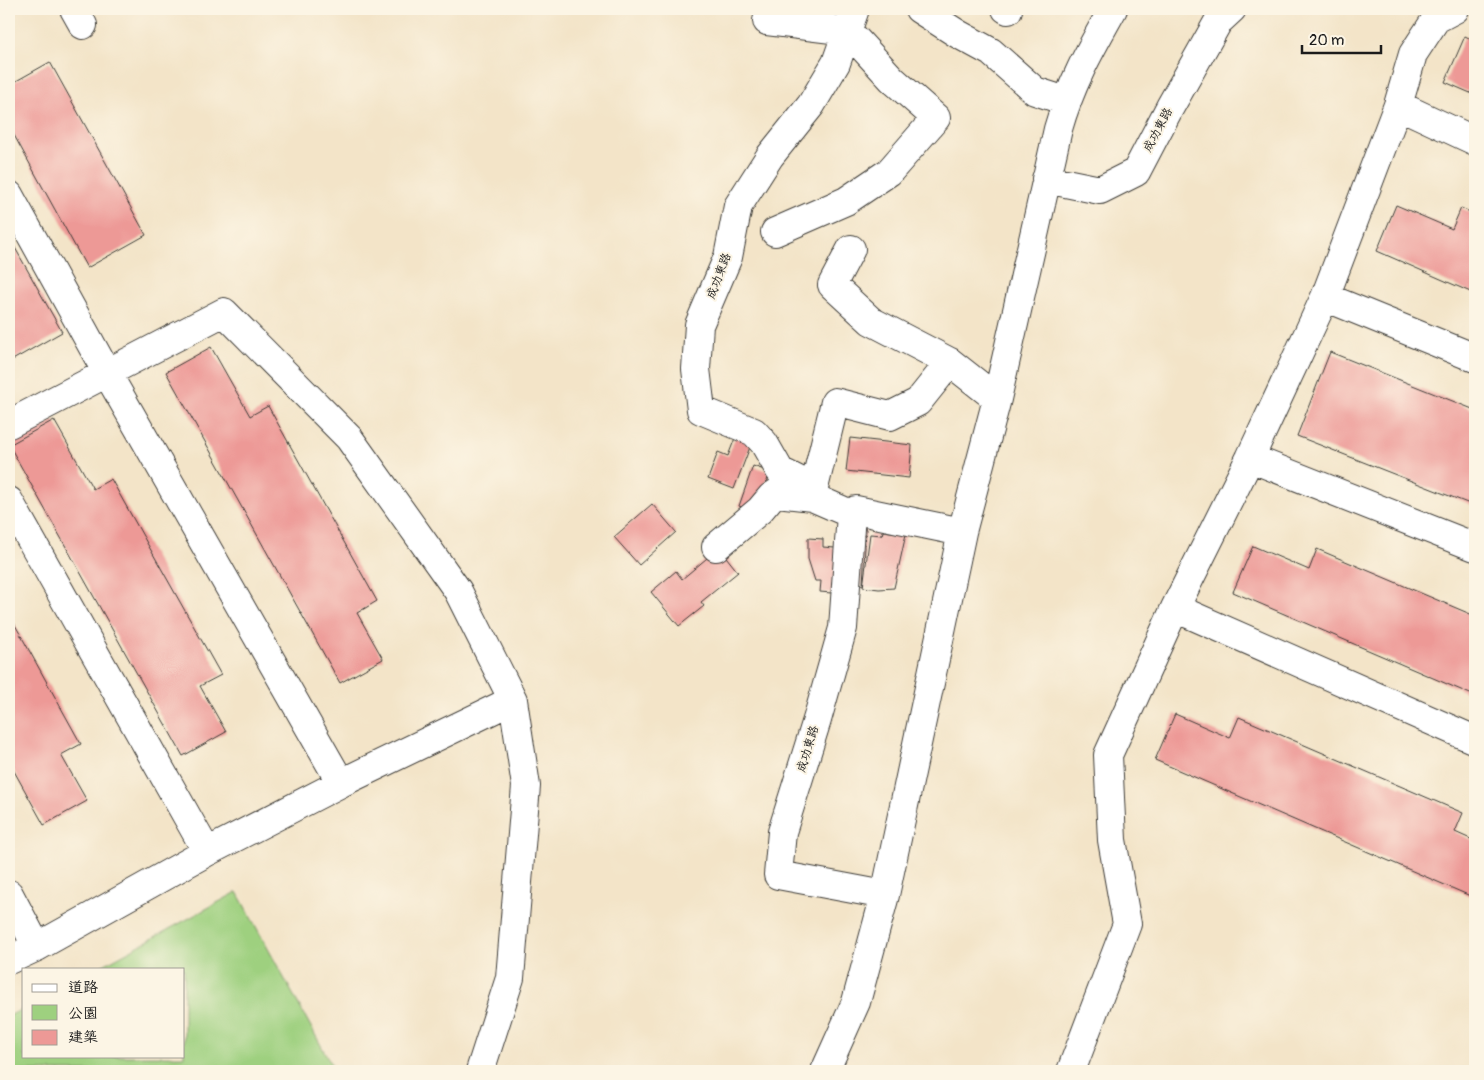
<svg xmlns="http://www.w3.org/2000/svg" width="1484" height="1080" viewBox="0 0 1484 1080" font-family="Pangolin,'LXGW WenKai TC',sans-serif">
<rect width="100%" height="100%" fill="#fcf5e5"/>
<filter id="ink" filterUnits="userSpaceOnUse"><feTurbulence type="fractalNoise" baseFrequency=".02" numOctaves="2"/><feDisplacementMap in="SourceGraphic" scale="10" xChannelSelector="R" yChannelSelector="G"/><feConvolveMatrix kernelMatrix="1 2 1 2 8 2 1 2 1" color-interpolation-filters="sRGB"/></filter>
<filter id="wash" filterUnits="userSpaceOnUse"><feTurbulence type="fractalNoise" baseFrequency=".0096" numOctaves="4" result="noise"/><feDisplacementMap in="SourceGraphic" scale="20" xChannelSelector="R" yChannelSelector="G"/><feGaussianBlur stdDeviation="1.12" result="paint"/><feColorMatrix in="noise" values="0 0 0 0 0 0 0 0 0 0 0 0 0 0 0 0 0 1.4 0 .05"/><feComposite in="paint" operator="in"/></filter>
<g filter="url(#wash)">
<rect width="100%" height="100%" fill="#f3e4c8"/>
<path fill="#9ed07f" stroke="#5d764e" d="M237 892 335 1071H9V1016L24 1008V1056H184V969H96Z"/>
<g id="blocks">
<path fill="#ed9996" d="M1465 36 1475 41V95L1445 82Z
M50 62 146 235 87 268 9 126V85Z
M1396 205 1452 229 1461 208 1475 214V294L1377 251Z
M9 237 62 332 9 362Z
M211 347 250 416 268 406 377 601 357 613 383 659 340 683 166 372Z
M1330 352 1475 410V506L1297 436Z
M54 420 93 489 111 479 221 675 200 686 226 732 183 756 9 445Z
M737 433 753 439 734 489 708 479 718 452 728 456Z
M850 438 912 445 909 478 846 471Z
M753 466 770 472 756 513 739 506Z
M652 504 676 532 639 565 614 537Z
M851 528 866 529 863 585 848 584Z
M883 531 906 534 894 588 879 589 863 587 870 534 882 535Z
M808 538 823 539V547L846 549 843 594 820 592 821 581H815L808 559Z
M1253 546 1309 570 1317 549 1475 616V696L1233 592Z
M719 548 738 572 701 602 704 606 679 626 651 592 676 571 682 579Z
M9 614 81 744 61 755 87 801 44 825 9 762Z
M1175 714 1230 738 1239 717 1463 813 1455 832 1475 841V898L1155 760Z"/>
</g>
</g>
<g filter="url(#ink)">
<use href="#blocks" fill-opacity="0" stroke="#3c3a36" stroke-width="1"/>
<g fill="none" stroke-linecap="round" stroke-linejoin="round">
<defs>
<path id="minor" d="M74 9 83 25
M855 9 836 63 811 105 770 156 738 206 728 257 699 325 696 369 701 410 754 432 764 443 780 471 814 488 812 497 851 514 843 628 817 720 782 832 778 875 885 895
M919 9 958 34 991 52 1035 91 1066 101
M1006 9 1008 10
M767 21 848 31 892 79 936 118 889 172 846 201 775 232
M1398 105 1475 141
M1046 179 1100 190 1136 172 1170 107 1218 22 1232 9
M9 195 107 373 341 783
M851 249 832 285 871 321 950 362 997 399
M1325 297 1475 358
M9 424 224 312 349 438 458 591 513 700 526 786 510 978 480 1071
M1250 458 1475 547
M814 488 835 402 890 416 918 402 950 362
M9 501 207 852
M851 514 856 510 962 532
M716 547 760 510 771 497 777 493 812 497
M1175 608 1475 740
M9 894 37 947
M9 960 37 947 207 852 341 783 513 700
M825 1071 856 1002 885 895 962 532 997 399 1058 129C1071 83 1090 50 1113 9
M1071 1071 1127 924 1112 840 1108 755 1175 608 1250 458 1325 297 1398 105 1413 54 1436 19 1455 9"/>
</defs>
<use href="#minor" stroke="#3c3a36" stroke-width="30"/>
<use href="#minor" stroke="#fff" stroke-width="28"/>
</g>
</g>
<g text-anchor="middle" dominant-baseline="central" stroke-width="4" stroke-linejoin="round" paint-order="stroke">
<g font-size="12" fill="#1c1c1c" stroke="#fcf5e5">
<text transform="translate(1158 130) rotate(-62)">成功東路</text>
<text transform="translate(719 276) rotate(-69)">成功東路</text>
<text transform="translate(808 749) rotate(-73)">成功東路</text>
</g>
</g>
<rect width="1484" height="1080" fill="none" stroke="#fcf5e5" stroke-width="30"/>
<rect x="22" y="968" width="162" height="90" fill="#fcf5e5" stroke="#a29e95"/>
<rect x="32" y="984" width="25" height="8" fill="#ffffff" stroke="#a29e95"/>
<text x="68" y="992" font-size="15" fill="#1c1c1c">道路</text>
<rect x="32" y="1005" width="25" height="15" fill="#9ed07f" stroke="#a29e95"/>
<text x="68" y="1018" font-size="15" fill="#1c1c1c">公園</text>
<rect x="32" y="1030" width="25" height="15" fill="#ed9996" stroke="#a29e95"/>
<text x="68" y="1042" font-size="15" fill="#1c1c1c">建築</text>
<path d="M1302 45v8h79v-8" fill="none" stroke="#1c1c1c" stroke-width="2.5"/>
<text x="1309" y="45" font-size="15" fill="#1c1c1c" stroke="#fcf5e5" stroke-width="4" paint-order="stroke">20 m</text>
</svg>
